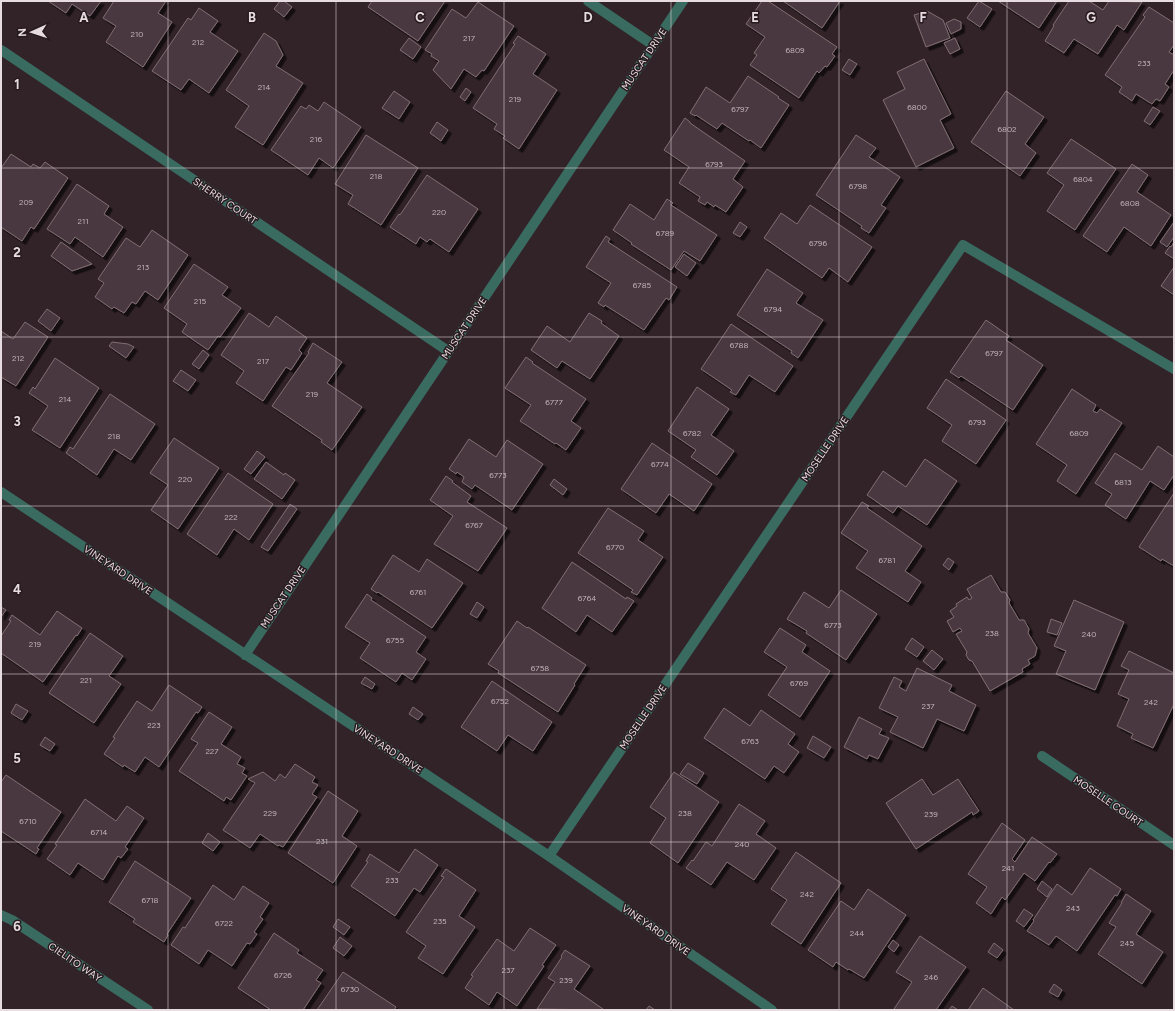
<svg xmlns="http://www.w3.org/2000/svg" width="1175" height="1011" viewBox="0 0 1175 1011" font-family="Figtree,sans-serif">
<defs>
<filter id="shadow"><feDropShadow dx="3.5" dy="3.5" stdDeviation="0" flood-color="#0009"/></filter>
</defs>
<rect width="100%" height="100%" fill="#322328"/>
<path fill="#4a393f" stroke="#806e73" filter="url(#shadow)" d="M48 1H101L90 16 72 4 66 13Z
M114 1H166L158 13 172 22 143 67 106 42 116 26 103 18Z
M280 1H284L292 7 284 17 274 9Z
M372 1H445L418 41 368 7Z
M762 1H768L837 47 832 54 835 56 827 67 825 66 819 73 817 71 799 98 750 65 757 55 754 53 765 37 746 24Z
M783 1H840L822 28Z
M979 1 992 9 980 27 967 18Z
M998 1H1057L1039 28Z
M1069 1H1089L1103 10 1109 1 1142 2 1124 30 1117 25 1098 54 1074 39 1064 53 1045 41 1054 26 1053 25Z
M478 2 514 26 484 71 482 70 476 77 464 69 451 89 433 70 439 61 431 56 432 54 425 50 452 9 466 18Z
M1149 7 1174 23V45L1169 52 1174 55V70L1165 84 1169 87 1160 101 1156 99 1152 104 1136 94 1132 101 1119 92 1122 87 1105 75 1145 17 1143 15Z
M199 8 218 21 210 32 238 51 209 93 189 79 181 90 152 71 188 18 191 20Z
M927 11 943 20 950 38 926 47 914 15Z
M954 19 961 22V29L951 34 946 23Z
M264 33 276 41 283 55 276 66 303 83 263 145 235 127 249 106 226 90Z
M518 36 546 54 533 74 557 90 519 149 503 138 505 136 494 129 497 124 473 108 515 44 513 43Z
M409 38 421 47 413 59 400 50Z
M955 38 960 49 950 54 944 43Z
M849 59 857 64 850 75 842 70Z
M924 59 951 114 940 120 954 148 916 167 883 100 905 89 897 72Z
M748 76 779 97 778 98 789 105 761 148 750 140 749 141 722 123 717 129 696 115 695 116 690 113 706 87 730 103Z
M466 88 471 92 465 101 460 97Z
M394 91 410 102 399 119 382 108Z
M1006 91 1044 117 1025 144 1036 153 1020 176 971 142Z
M324 102 361 127 333 168 319 158 308 175 271 150 301 106 306 109 309 105 318 111Z
M1153 107 1160 111 1150 125 1144 121Z
M685 118 690 122V123L745 161 733 179 743 187 726 212 715 205 714 207 707 202 705 205 698 201 700 197 679 183 689 167 664 150Z
M437 122 448 130 441 141 430 133Z
M366 135 418 168 381 225 348 204 353 195 335 184Z
M856 135 876 148 869 157 900 177 881 205 886 208 869 233 861 228 862 226 816 195Z
M1071 139 1116 169 1075 230 1047 211 1064 185 1047 173Z
M11 154 31 167 33 164 40 168 45 162 68 178 34 229 31 227 22 241 1 227V168Z
M1132 164 1148 175 1137 192 1171 215 1151 246 1124 227 1107 252 1083 236Z
M427 175 478 209 449 252 430 239 427 242 420 237 416 244 390 227 399 214 400 215Z
M77 184 109 206 104 214 123 227 103 257 75 237 70 244 47 229Z
M667 199 673 203 671 205 717 235 700 261 684 251 671 270 631 244 632 243 613 230 630 204 654 220Z
M810 205 872 247 848 282 829 268 822 278 764 238 781 213 797 224Z
M740 222 747 227 740 237 733 233Z
M1174 222V237L1167 247 1160 242Z
M152 230 188 255 158 300 145 291 136 304 132 302 124 313 114 307 112 309 95 297 104 283 98 279 126 238 140 247Z
M606 236 610 239 608 242 677 287 669 300 666 298 644 330 605 305 604 307 598 303 611 283 586 267Z
M61 242 92 264 72 271 51 256Z
M1174 242V259L1165 253 1170 246 1171 247Z
M684 254 696 263 687 276 675 267Z
M194 264 228 287 222 295 241 308 220 337 218 336 208 350 182 332 187 324 164 308Z
M1174 267V295L1161 286Z
M767 269 803 293 796 303 823 320 798 358 791 353 792 351 737 315Z
M47 309 60 318 51 331 38 321Z
M249 313 269 327 276 316 307 338 299 350 302 353 291 370 286 367 263 401 236 383 244 371 221 355Z
M589 313 602 321 601 323 619 336 590 379 562 361 557 368 531 350 547 326 570 342Z
M986 320 1009 336 1006 340 1043 365 1013 410 961 376 959 378 950 372Z
M25 322 48 337 16 386 1 377V331L13 339Z
M731 324 793 366 775 392 749 375 736 395 730 392 732 390 701 369Z
M112 342 128 344 134 347 126 358 109 346Z
M313 343 342 362 327 383 362 407 332 450 321 442 322 440 272 406 309 353 308 352Z
M203 350 209 355 199 369 192 364Z
M526 357 533 362 532 363 586 399 571 421 581 428 566 450 556 443 555 444 520 421 531 405 505 388Z
M55 358 99 388 60 448 32 430 48 406 29 393 33 387 35 389Z
M181 370 196 380 188 391 173 381Z
M946 379 1006 420 976 464 942 441 952 425 927 408Z
M697 387 729 409 711 435 734 451 717 475 691 457 696 450 668 431Z
M1072 389 1096 405 1093 411 1097 413 1100 409 1122 423 1076 494 1057 481 1067 465 1036 444Z
M110 394 155 424 131 460 114 449 97 475 66 453 70 447 73 449Z
M174 438 219 468 178 529 151 510 168 485 150 473Z
M469 439 496 457 507 440 543 464 512 510 475 485 472 489 462 482 464 477 457 472 456 474 449 469Z
M652 443 712 484 694 511 669 494 656 513 621 489Z
M1158 446 1174 457V475L1164 490 1150 481 1126 519 1105 505 1112 494 1095 483 1115 453 1142 470Z
M257 451 265 457 251 474 244 469Z
M925 459 957 481 927 525 898 506 893 513 867 495 883 471 906 487Z
M266 462 284 475 285 473 295 480 282 499 254 479Z
M228 473 273 504 249 540 234 529 217 555 187 534Z
M446 476 453 481 452 482 471 496 467 502 507 528 478 571 434 544 453 516 430 500Z
M554 479 567 489 563 495 550 485Z
M1174 493V566L1162 559 1161 561 1139 547Z
M862 502 869 506 867 508 922 546 905 571 921 582 908 602 856 568 868 551 841 533Z
M290 504 297 509 268 551 261 547Z
M608 508 644 531 638 540 663 557 637 595 631 592 633 590 578 553Z
M393 555 419 572 427 559 463 583 432 628 378 592 377 593 371 589Z
M948 558 954 562 949 570 943 565Z
M572 562 626 599 627 597 634 601 612 632 587 615 576 632 542 608Z
M991 575 1001 592H1005L1010 600 1009 603 1019 620H1024L1029 629 1028 633 1037 648 1035 656 1028 660 1030 664 1022 669 1023 672 990 691 972 661 969 660 966 655 967 652 956 634 962 631 960 628 953 632 947 621 954 617 950 611 957 606 956 604 967 597 969 600 972 598 967 589Z
M841 590 877 614 846 660 806 633 807 631 787 619 804 592 829 608Z
M367 594 372 598 371 600 426 637 416 652 426 659 412 680 402 673 396 682 360 658 370 643 345 627Z
M1074 600 1124 622 1095 690 1056 674 1066 651 1054 646Z
M477 602 484 607 477 618 470 614Z
M1 607 6 610 1 617Z
M57 611 82 628 77 636 76 635 43 682 1 653V636L11 621 9 620 12 615 40 635Z
M1051 619 1062 623 1057 635 1047 632Z
M517 621 527 628 528 627 586 665 574 684 575 685 558 712 498 673 499 671 488 664Z
M780 628 806 645 802 652 830 671 800 717 768 695 787 667 764 652Z
M90 633 123 656 109 676 121 684 94 723 49 693Z
M912 638 924 647 917 657 905 649Z
M932 650 943 659 934 670 923 661Z
M1129 651 1174 673V704L1153 748 1131 738 1133 734 1117 726 1129 699 1118 694 1129 670 1121 666Z
M917 668 952 685 949 691 976 705 964 731 937 719 923 748 890 732 898 717 879 708 894 677 902 681 899 687 906 691Z
M365 677 375 684 372 689 361 683Z
M492 681 552 722 533 751 508 735 497 751 461 727Z
M169 685 202 707 198 713 196 712 159 767 145 757 135 772 124 765 123 767 104 754 115 738 113 737 137 701 152 711Z
M16 704 28 711 22 720 11 713Z
M413 707 423 714 418 720 409 714Z
M724 708 750 726 761 710 795 734 788 744 799 752 784 773 774 766 765 779 704 738Z
M209 712 232 727 221 744 241 757 237 764 245 768 242 773 247 776 231 800 226 797 224 801 179 771 198 743 191 739Z
M859 717 882 729 879 734 889 738 878 759 869 755 867 759 844 747Z
M813 736 831 747 824 758 807 748Z
M45 737 55 744 50 751 40 745Z
M688 763 704 773 697 784 680 774Z
M295 764 315 777 312 782 318 785 312 794 317 797 283 847 279 845 278 846 260 834 250 848 223 830 255 783 248 779 263 772 275 781 280 774 285 778Z
M674 772 719 802 678 863 650 843 666 818 650 807Z
M6 775 61 812 37 848 39 849 36 854 1 831V782Z
M922 779 933 795 958 779 979 811 973 815 972 812 916 849 886 803Z
M328 791 358 811 342 836 357 846 333 883 288 853Z
M85 799 116 821 127 806 144 818 125 847 128 849 121 858 118 856 103 880 78 863 70 875 47 859 57 845 55 844Z
M739 804 765 821 756 834 776 848 754 880 727 862 711 885 686 868 692 860 693 861 706 842 712 846Z
M1002 823 1025 840 1012 859 1015 862 1032 837 1057 854 1050 863 1049 862 1035 881 1024 873 1005 900 1002 897 991 914 976 903 987 887 968 874Z
M208 833 220 842 213 851 202 843Z
M415 849 438 865 420 892 414 888 395 916 351 886 368 862 366 861 370 854 399 873Z
M796 852 841 883 801 944 771 924 787 900 771 889Z
M135 861 191 898 167 934 168 935 164 942 133 922 135 919 109 902Z
M1090 868 1121 889 1117 896 1115 895 1077 951 1056 936 1049 945 1027 931 1034 921 1033 920 1057 884 1072 895Z
M446 869 476 890 459 916 475 927 443 974 418 958 426 946 406 932 444 877 441 876Z
M1042 881 1052 889 1047 897 1037 889Z
M213 885 234 900 243 886 269 903 260 917 263 919 254 932 257 934 250 944 247 943 232 966 208 950 199 964 171 945 183 927 185 928Z
M868 889 906 915 864 978 849 969 848 970 836 962 833 967 808 950 841 901 854 910Z
M1126 894 1151 911 1136 934 1163 952 1142 984 1098 954 1116 927 1109 923 1122 903H1121Z
M1024 909 1033 915 1024 927 1016 921Z
M338 919 350 927 344 935 333 927Z
M530 928 556 945 542 965 544 966 517 1006 497 992 489 1005 465 988 473 976 471 975 497 939 514 951Z
M274 933 299 950 297 953 323 970 316 980 321 983 303 1010H271L238 988Z
M920 936 966 967 936 1010H895L894 1009 912 982 896 972Z
M340 937 352 946 344 956 333 948Z
M893 940 899 945 894 952 888 947Z
M994 943 1003 950 997 958 988 952Z
M565 950 590 966 574 989 603 1009 602 1010 537 1009 555 982 548 978 562 957 561 956Z
M343 972 396 1007 394 1010H317Z
M1054 984 1062 990 1058 997 1049 992Z
M983 988 1014 1010H968Z
M649 1006 655 1010H646Z
M952 1006 958 1010H949Z"/>
<g fill="none" stroke-linecap="round" stroke-linejoin="round">
<path stroke="#3a6b60" stroke-width="10" d="M588 1 653 45
M1 50 448 351
M1 492 549 856 772 1010
M245 655 683 1
M1042 756 1174 845
M549 856 963 245 1174 369
M1 915 12 920 148 1010"/>
</g>
<path fill="none" stroke="#e7dde0" stroke-width="1" stroke-opacity="0.55" d="M168 1V1010M336 1V1010M504 1V1010M671 1V1010M839 1V1010M1007 1V1010M1 168H1174M1 337H1174M1 506H1174M1 674H1174M1 842H1174"/>
<g text-anchor="middle" dominant-baseline="central" stroke-width="3" stroke-linejoin="round" paint-order="stroke">
<g font-size="8" fill="#c0b4b8">
<text x="137" y="34">210</text>
<text x="469" y="38">217</text>
<text x="198" y="42">212</text>
<text x="795" y="50">6809</text>
<text x="1144" y="63">233</text>
<text x="264" y="87">214</text>
<text x="515" y="99">219</text>
<text x="917" y="107">6800</text>
<text x="740" y="109">6797</text>
<text x="1007" y="129">6802</text>
<text x="316" y="139">216</text>
<text x="714" y="164">6793</text>
<text x="376" y="176">218</text>
<text x="1083" y="179">6804</text>
<text x="858" y="186">6798</text>
<text x="26" y="202">209</text>
<text x="1130" y="203">6808</text>
<text x="439" y="212">220</text>
<text x="83" y="221">211</text>
<text x="665" y="233">6789</text>
<text x="818" y="243">6796</text>
<text x="143" y="267">213</text>
<text x="642" y="285">6785</text>
<text x="200" y="301">215</text>
<text x="773" y="309">6794</text>
<text x="739" y="345">6788</text>
<text x="994" y="353">6797</text>
<text x="18" y="358">212</text>
<text x="263" y="361">217</text>
<text x="312" y="394">219</text>
<text x="65" y="399">214</text>
<text x="554" y="402">6777</text>
<text x="977" y="422">6793</text>
<text x="692" y="433">6782</text>
<text x="1079" y="433">6809</text>
<text x="114" y="436">218</text>
<text x="660" y="464">6774</text>
<text x="498" y="475">6773</text>
<text x="185" y="479">220</text>
<text x="1123" y="482">6813</text>
<text x="231" y="517">222</text>
<text x="474" y="525">6767</text>
<text x="615" y="547">6770</text>
<text x="887" y="560">6781</text>
<text x="418" y="592">6761</text>
<text x="587" y="598">6764</text>
<text x="833" y="625">6773</text>
<text x="992" y="633">238</text>
<text x="1089" y="634">240</text>
<text x="395" y="640">6755</text>
<text x="35" y="644">219</text>
<text x="540" y="668">6758</text>
<text x="86" y="680">221</text>
<text x="799" y="683">6769</text>
<text x="500" y="701">6752</text>
<text x="1151" y="702">242</text>
<text x="928" y="706">237</text>
<text x="154" y="725">223</text>
<text x="750" y="741">6763</text>
<text x="212" y="751">227</text>
<text x="270" y="813">229</text>
<text x="685" y="813">238</text>
<text x="931" y="814">239</text>
<text x="28" y="821">6710</text>
<text x="99" y="832">6714</text>
<text x="322" y="841">231</text>
<text x="742" y="844">240</text>
<text x="1008" y="868">241</text>
<text x="392" y="880">233</text>
<text x="807" y="894">242</text>
<text x="150" y="900">6718</text>
<text x="1073" y="908">243</text>
<text x="440" y="921">235</text>
<text x="224" y="923">6722</text>
<text x="857" y="933">244</text>
<text x="1127" y="943">245</text>
<text x="508" y="970">237</text>
<text x="283" y="975">6726</text>
<text x="931" y="977">246</text>
<text x="566" y="980">239</text>
<text x="350" y="989">6730</text>
</g>
<g font-size="10" fill="#e7dde0" stroke="#281a1f">
<text transform="translate(644 59) rotate(-56)">MUSCAT DRIVE</text>
<text transform="translate(225 201) rotate(34)">SHERRY COURT</text>
<text transform="translate(464 328) rotate(-56)">MUSCAT DRIVE</text>
<text transform="translate(825 449) rotate(-56)">MOSELLE DRIVE</text>
<text transform="translate(118 570) rotate(34)">VINEYARD DRIVE</text>
<text transform="translate(283 597) rotate(-56)">MUSCAT DRIVE</text>
<text transform="translate(643 717) rotate(-56)">MOSELLE DRIVE</text>
<text transform="translate(388 749) rotate(33)">VINEYARD DRIVE</text>
<text transform="translate(1108 801) rotate(34)">MOSELLE COURT</text>
<text transform="translate(656 930) rotate(35)">VINEYARD DRIVE</text>
<text transform="translate(75 962) rotate(34)">CIELITO WAY</text>
</g>
</g>
<g font-size="13" text-anchor="middle" font-weight="bold" fill="#e7dde0" stroke="#281a1f" stroke-width="3" stroke-linejoin="round" paint-order="stroke">
<text x="84" y="22">A</text>
<text x="252" y="22">B</text>
<text x="420" y="22">C</text>
<text x="588" y="22">D</text>
<text x="755" y="22">E</text>
<text x="923" y="22">F</text>
<text x="1091" y="22">G</text>
<text x="17" y="89">1</text>
<text x="17" y="257">2</text>
<text x="17" y="426">3</text>
<text x="17" y="594">4</text>
<text x="17" y="763">5</text>
<text x="17" y="931">6</text>
</g>
<rect width="1175" height="1011" fill="none" stroke="#e7dde0" stroke-width="4"/>
<g transform="translate(32 32) rotate(267)" stroke="#281a1f" stroke-width="3" paint-order="stroke">
<path d="M0-3L7 15L0 10L-7 15Z" fill="#e7dde0"/>
<text y="-6" font-size="11" font-weight="bold" text-anchor="middle" fill="#e7dde0">N</text>
</g>
</svg>
